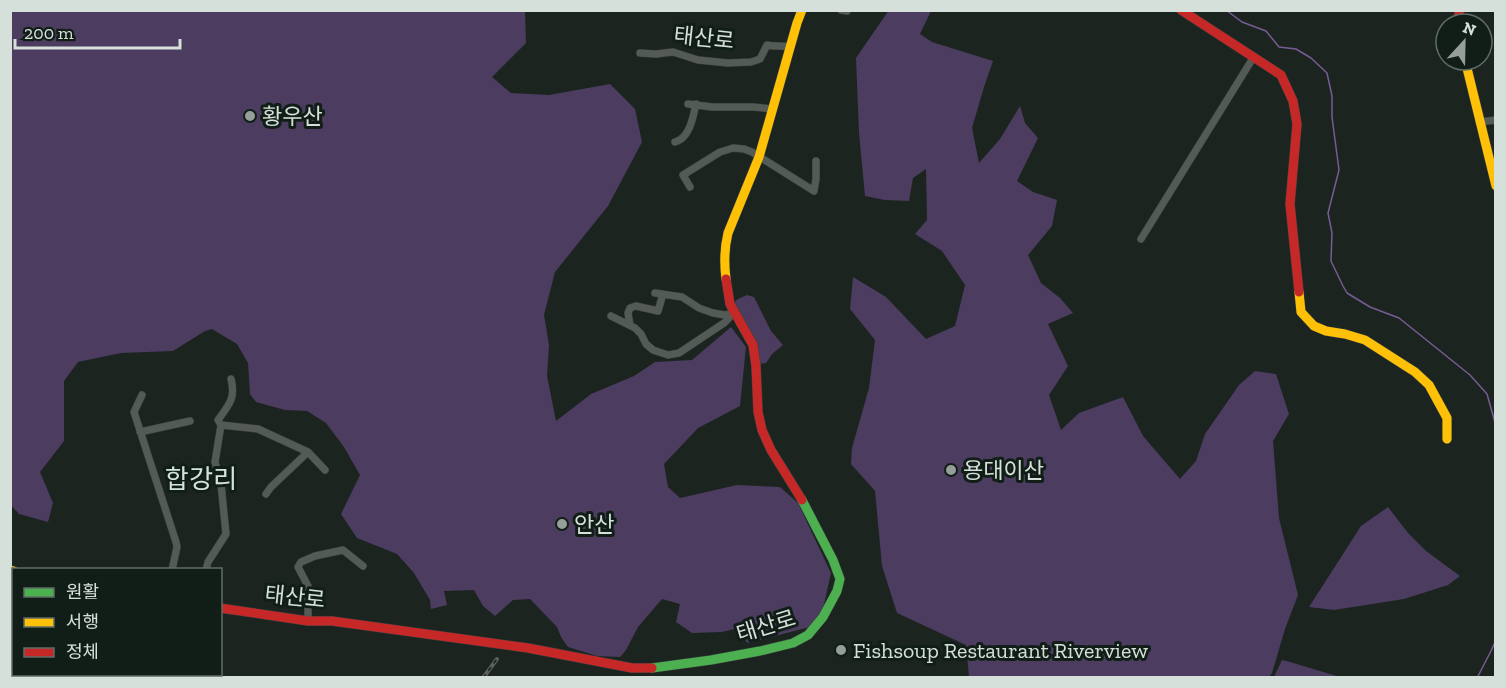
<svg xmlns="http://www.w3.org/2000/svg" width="1506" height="688" viewBox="0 0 1506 688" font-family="'Zilla Slab','Noto Sans KR',serif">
<rect width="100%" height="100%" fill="#1c2420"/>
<path fill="#4c3c5f" d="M889 10 931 11 920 34 932 42 993 61 984 87 972 128 979 163 1000 139 1020 106 1025 123 1038 138 1017 181 1033 192 1057 200 1052 226 1028 255 1041 283 1060 298 1073 313 1048 324 1068 366 1049 395 1061 430 1079 413 1123 397 1143 436 1180 479 1196 461 1205 434 1239 385 1255 371 1276 374 1289 414 1273 441 1279 518 1298 595 1285 629 1272 673 1269 677H969L966 645 897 613 882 566 875 491 851 464 852 448 869 388 875 340 850 309 853 277 886 297 926 339 955 326 965 285 942 251 915 234 927 220 926 169 913 178 909 201 885 200 865 196 859 133 856 58Z
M10 11H525L526 43 492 77 511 93 549 95 610 84 635 109 642 142 608 206 555 272 544 315 549 345 547 376 556 421 591 394 634 376 655 362 692 360 731 327 746 347 740 406 698 428 664 464 668 487 680 498 737 485 780 487 798 503 831 573 823 609 810 627 747 643 739 628 722 632 692 633 676 622 680 604 662 599 638 627 626 650 620 657 597 656 568 647 561 637 557 627 530 599 513 600 495 616 483 606 474 590 444 591 447 605 431 609 430 600 414 573 397 554 357 538 341 514 360 475 344 447 326 423 307 411 285 410 256 402 250 394 248 363 237 344 212 329 205 331 173 351 121 353 78 362 64 381V441L40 472 53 503 48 522 19 514 10 504Z
M747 295 754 297 771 331 783 345 772 354 766 363 759 364 732 304 738 299Z
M1388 507 1408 533 1426 551 1460 576 1448 585 1404 599 1334 610 1309 607 1361 526Z
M1282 660 1290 662 1340 677H1274Z"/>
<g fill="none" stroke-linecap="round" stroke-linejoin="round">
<path stroke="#765c93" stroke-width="1.5" d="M1226 10 1242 22 1266 31 1279 47 1296 49 1311 58 1327 73 1332 96V117L1339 170 1328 213 1332 233 1331 261 1343 286 1347 293 1370 307 1399 318 1470 375 1487 394 1496 426
M1477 678 1491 651 1496 640"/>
<defs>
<path id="street" d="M841 10 847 11
M640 53 656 54 673 52 698 60 728 63 751 62 760 59 767 45C775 47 782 45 790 47
M688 104 712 107H753L773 109
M1479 122 1496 120
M675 142C690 138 693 117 696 104
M690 187 683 175 720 152 733 148 744 149 752 152 814 191 816 179V161
M1141 239 1253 58
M611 316 635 328 641 334 646 344 653 350 668 355 679 353 724 323 734 313 725 315 713 313 699 308 682 297 655 293
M630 325 628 313 630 308 636 306 658 311 663 294
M142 395 134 412 176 542 177 547 172 570
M221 425 218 420C229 405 236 398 231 379
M140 432 190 421
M308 452 325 470
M206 570 208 562 226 534 221 484 215 462 221 425 258 429 308 452 271 487 266 494
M308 621V586L298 567 301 562 315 556 343 550 363 566"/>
<path id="fast" d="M652 668 711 660 760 651 793 643 808 635 823 617 837 591 840 579 833 560 802 500"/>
<path id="slow" d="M1465 60 1496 186
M726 279C724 263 724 249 728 233L759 157 797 23 802 10
M1299 292 1301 312 1314 326 1326 331 1345 334 1365 340 1415 372 1429 385 1447 418V439
M10 570 14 571"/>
<path id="jam" d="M1181 10 1281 75 1293 101 1297 124 1290 204 1299 292
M1459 10V24
M726 279 730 304 753 345 756 366 758 412 762 430 771 450 802 500
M220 608 308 621H332L528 648 632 668H652"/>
</defs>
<use href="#street" stroke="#383f3c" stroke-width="8"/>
<use href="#fast" stroke="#383f3c" stroke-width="10"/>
<use href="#slow" stroke="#383f3c" stroke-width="10"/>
<use href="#jam" stroke="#383f3c" stroke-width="10"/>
<use href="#street" stroke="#545a56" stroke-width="7"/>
<use href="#fast" stroke="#4caf50" stroke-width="9"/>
<use href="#slow" stroke="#ffc107" stroke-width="9"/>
<use href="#jam" stroke="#c62828" stroke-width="9"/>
<defs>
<path id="rail" d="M483 678 497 659"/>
</defs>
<use href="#rail" stroke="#5c615e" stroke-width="4"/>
<use href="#rail" stroke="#101e17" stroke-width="1.5" stroke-dasharray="4.5" stroke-linecap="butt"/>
</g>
<g fill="#959e99" stroke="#101e17" stroke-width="2">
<circle cx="250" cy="116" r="6"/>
<circle cx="951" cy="470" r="6"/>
<circle cx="562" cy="524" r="6"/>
<circle cx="841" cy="650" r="6"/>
</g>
<g text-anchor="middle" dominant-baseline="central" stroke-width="6" stroke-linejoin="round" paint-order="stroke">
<g font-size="22" fill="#d6e0da" stroke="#101e17">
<text transform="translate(704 38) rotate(6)">태산로</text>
<text transform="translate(295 597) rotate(6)">태산로</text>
<text transform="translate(766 626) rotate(-17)">태산로</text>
</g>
<g font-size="22" fill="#d6e0da" stroke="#101e17" text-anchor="start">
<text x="262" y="116">황우산</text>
<text x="963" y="470">용대이산</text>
<text x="574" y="524">안산</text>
<text x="853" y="650">Fishsoup Restaurant Riverview</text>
</g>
<g font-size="26" fill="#d2e5da" stroke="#101e17">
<text x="201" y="479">합강리</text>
</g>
</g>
<rect width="1506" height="688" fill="none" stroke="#d6e0da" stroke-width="24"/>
<rect x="12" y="568" width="210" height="108" fill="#101e17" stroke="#5f6c65" stroke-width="1.5"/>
<rect x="24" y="588" width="30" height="9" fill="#4caf50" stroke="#5f6c65" stroke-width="1.5"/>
<text x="66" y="598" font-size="18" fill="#d6e0da">원활</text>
<rect x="24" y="618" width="30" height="9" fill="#ffc107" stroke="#5f6c65" stroke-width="1.5"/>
<text x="66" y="628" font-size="18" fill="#d6e0da">서행</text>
<rect x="24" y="648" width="30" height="9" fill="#c62828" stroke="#5f6c65" stroke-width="1.5"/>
<text x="66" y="658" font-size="18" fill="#d6e0da">정체</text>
<g transform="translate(1464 42) rotate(22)"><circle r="28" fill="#101e17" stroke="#5f6c65" stroke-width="1.5"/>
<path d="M0-4.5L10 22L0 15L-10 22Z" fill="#959e99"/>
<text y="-9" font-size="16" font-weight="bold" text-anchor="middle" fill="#d6e0da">N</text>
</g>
<path d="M15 39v9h165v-9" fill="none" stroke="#d6e0da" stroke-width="3"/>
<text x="24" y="39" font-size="18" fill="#d6e0da" stroke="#101e17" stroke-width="4.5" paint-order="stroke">200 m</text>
</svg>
